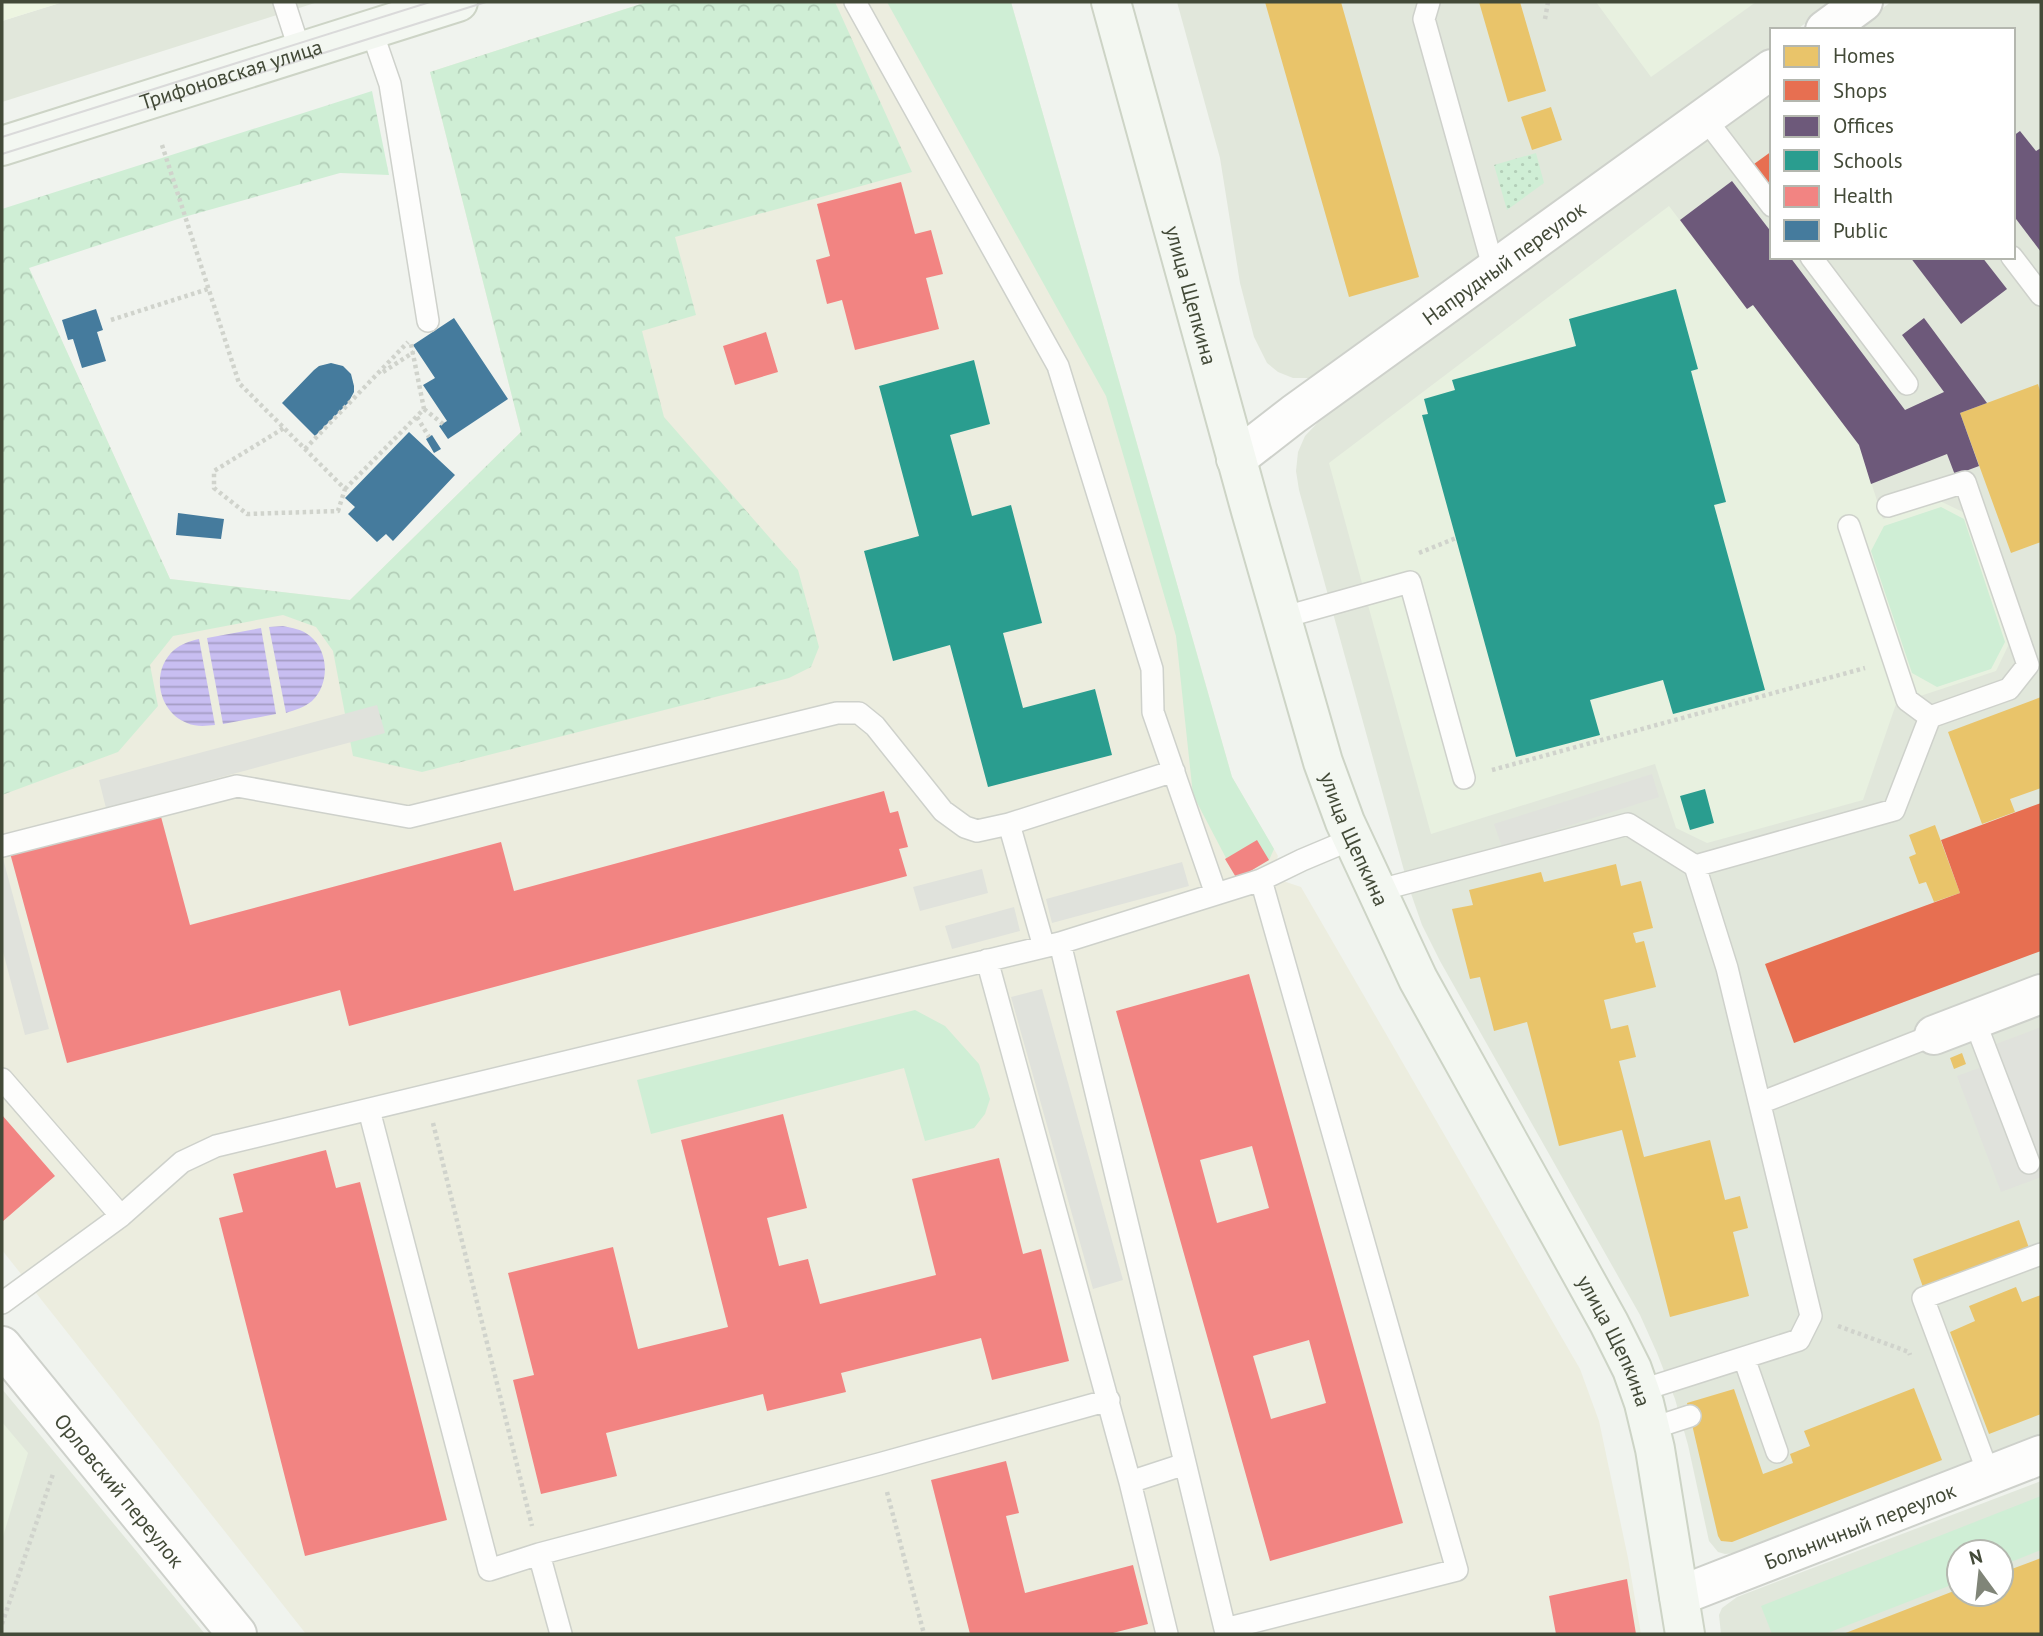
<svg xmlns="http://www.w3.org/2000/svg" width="2043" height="1636" viewBox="0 0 2043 1636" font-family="'PT Sans',sans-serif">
<defs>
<pattern id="forest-crowns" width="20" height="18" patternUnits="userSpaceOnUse" patternTransform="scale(1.75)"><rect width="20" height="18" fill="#cfeed5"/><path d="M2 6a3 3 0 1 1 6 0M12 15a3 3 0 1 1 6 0" fill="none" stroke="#b3ceb8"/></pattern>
<pattern id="park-dots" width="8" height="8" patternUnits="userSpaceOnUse" patternTransform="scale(1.75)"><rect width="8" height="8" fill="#cfeed5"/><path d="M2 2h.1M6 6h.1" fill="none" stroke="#b3ceb8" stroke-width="1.8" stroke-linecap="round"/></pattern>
<pattern id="water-rules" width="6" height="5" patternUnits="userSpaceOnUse" patternTransform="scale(1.75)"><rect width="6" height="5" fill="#c8bef1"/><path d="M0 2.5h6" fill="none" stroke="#a49cc4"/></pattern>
</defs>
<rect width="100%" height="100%" fill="#f0f3ee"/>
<path fill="#e1e7db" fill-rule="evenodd" d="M63 2H318L2 102V21Z
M1177 2H1835L1796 30H1772V48L1327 372 1310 378H1293L1278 372 1267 363 1254 337 1240 283 1220 158Z
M1891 2H2041V1435L1736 1553 1725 1554 1718 1552 1709 1541 1688 1445 1675 1399 1657 1353 1640 1315 1440 961 1422 925 1408 885 1299 490 1296 471 1298 452 1305 436 1322 418 1772 89V257H2013V30H1853Z
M2 1389 205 1634H2Z
M2041 1481V1634H1721L1719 1615 1722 1608 1737 1597ZM1959 1552H2001V1594H1959Z"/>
<path fill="#edf5e1" d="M2 2H63L2 21Z"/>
<path fill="#e8f1e0" d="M1596 2H1756L1651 77Z
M1669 206 1747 309 1753 305 1859 445 1883 519 1940 501 1965 513 2009 644 1996 671 1896 704 1863 800 1707 843 1676 828 1655 764 1431 834 1329 463Z
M2 1422 28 1453 2 1540Z"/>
<path fill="#eceddf" d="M647 2H1011L1232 777 1278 856 1275 864 1283 881 1301 887 1580 1369 1599 1421 1628 1558 1641 1634H306L2 1250V209L170 579 350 600 521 432 430 72Z"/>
<path fill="#cfeed5" d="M887 2H1011L1232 777 1274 849 1269 860 1237 879 1193 795 1176 636 1106 396Z
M1941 507 1964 519 2005 642 1991 669 1937 687 1912 673 1871 551 1884 526Z
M915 1010 945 1026 979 1064 990 1099 985 1114 974 1128 925 1141 904 1068 651 1134 637 1080Z
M2041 1496V1550L2001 1566V1552H1959V1582L1825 1634H1772L1761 1606Z"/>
<path fill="url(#forest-crowns)" d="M647 2H835L912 172 675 237 696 315 642 331 664 417 798 570 819 647 811 667 789 678 422 772 353 756 333 651 316 627 283 615 173 636 150 665 158 706 118 752 2 795V209L372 91 389 175 340 173 184 217 29 268 170 579 350 600 521 432 430 72Z"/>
<path fill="url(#park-dots)" d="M1536 153 1544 183 1507 210 1494 165Z"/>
<path fill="#e0e2dc" d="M377 705 385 733 106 808 99 780Z
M1652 774 1659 797 1502 847 1494 824Z
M2 855 49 1029 25 1035 2 948Z
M1182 862 1189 886 1052 923 1046 899Z
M982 869 988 893 920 911 913 887Z
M1014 907 1020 931 952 949 945 926Z
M1042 989 1123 1280 1093 1289 1011 997Z
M2041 1027V1177L2001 1192 1957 1076 2001 1060 1996 1044Z"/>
<path fill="url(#water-rules)" d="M283 626C292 628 302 629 310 636 329 651 330 684 312 701 305 707 295 710 286 713L269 627Z
M261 628 276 714 223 724 207 638Z
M199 639 215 725C206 726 196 727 187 723 158 712 150 671 174 650 181 644 190 641 199 639Z"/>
<path fill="#e9c46a" d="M1265 2H1341L1419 277 1349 297Z
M1479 2H1520L1546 91 1508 102Z
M1551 107 1562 140 1532 150 1521 117Z
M2038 384 2041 394V542L2011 553 1960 413Z
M2041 697V788L2010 799 2015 812 1982 824 1948 732Z
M1935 825 1960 893 1934 902 1926 882 1919 884 1909 857 1916 854 1909 835Z
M1616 864 1621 886 1641 881 1653 928 1633 933 1636 943 1644 941 1656 987 1604 1000 1611 1029 1628 1025 1636 1057 1619 1061 1644 1157 1710 1140 1725 1200 1740 1196 1748 1228 1733 1232 1749 1296 1670 1317 1622 1130 1559 1146 1527 1022 1494 1031 1480 977 1470 979 1452 909 1473 905 1469 890 1541 872 1544 882Z
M1962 1053 1966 1064 1954 1069 1950 1058Z
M2019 1220 2029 1248 1923 1287 1913 1259Z
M2016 1287 2022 1302 2041 1295V1414L1989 1434 1950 1332 1975 1321 1969 1306Z
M1914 1388 1942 1460 1732 1542 1721 1541 1718 1536 1687 1403 1734 1389 1763 1474 1793 1463 1790 1454 1810 1446 1804 1431Z
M2041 1558V1634H1843L1959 1589V1594H2001V1573Z"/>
<path fill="#e76f51" d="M1772 151V187L1754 164Z
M2041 803V951L1794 1043 1765 964 1960 893 1941 840Z"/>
<path fill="#6d597a" d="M2020 131 2036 151 2041 148V252L2013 215V136Z
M1732 181 1772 233V257H1790L1905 410 1944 392 1902 335 1924 318 1987 403 1960 413 1979 466 1955 475 1947 454 1871 484 1859 445 1753 305 1747 309 1680 220Z
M1910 257H1982L2007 289 1961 324Z"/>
<path fill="#2a9d8f" d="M1676 289 1698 369 1691 371 1726 502 1714 505 1765 690 1673 714 1663 680 1590 700 1600 735 1516 757 1422 415 1428 414 1424 399 1455 390 1452 380 1576 346 1569 319Z
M974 360 990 424 950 435 972 516 1011 505 1042 623 1003 633 1023 708 1095 689 1112 755 988 787 950 645 893 661 864 551 919 536 879 386Z
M1705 789 1714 823 1690 830 1680 796Z"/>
<path fill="#f28482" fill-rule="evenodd" d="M901 182 915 234 931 230 943 274 926 278 939 329 855 350 842 300 827 304 816 260 830 256 817 204Z
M766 332 778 372 735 385 723 346Z
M884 791 890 813 898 811 908 847 899 849 907 876 349 1026 340 990 67 1063 10 853 160 813 190 925 501 842 514 891Z
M1257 840 1269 860 1237 879 1225 859Z
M1249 974 1403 1523 1270 1561 1116 1011ZM1252 1146 1269 1208 1217 1223 1200 1160ZM1309 1340 1326 1403 1271 1419 1253 1356Z
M783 1114 807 1208 767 1218 779 1266 808 1259 820 1304 936 1275 912 1179 999 1158 1023 1254 1041 1249 1069 1361 992 1380 981 1338 841 1373 846 1392 767 1411 763 1394 606 1433 617 1476 541 1494 513 1380 534 1375 508 1273 613 1247 638 1349 728 1327 681 1140Z
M2 1115 55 1176 2 1222Z
M326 1150 336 1188 360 1182 447 1520 305 1556 219 1218 243 1212 233 1174Z
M1006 1461 1019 1513 1006 1516 1025 1593 1133 1565 1148 1624 1109 1634H970L931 1480Z
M1627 1579 1636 1634H1556L1549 1596Z"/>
<path fill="#457b9d" d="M96 309 103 330 97 332 106 361 82 368 73 339 68 340 62 320Z
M454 318 508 399 448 439 439 426 447 421 423 385 435 378 413 345Z
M331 363 343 366 351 374 354 386V392L348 403 315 436 282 403 314 370 319 366Z
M409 432 455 475 393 541 386 534 377 542 348 514 355 507 345 498Z
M432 435 441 449 434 453 426 439Z
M178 513 224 519 221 539 176 535Z"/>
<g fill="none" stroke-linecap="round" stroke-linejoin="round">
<defs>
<path id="lane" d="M284 2 300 51
M855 2 1058 366 1152 669 1153 712 1216 894
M1429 2 1424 19 1494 270
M371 29 390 84 428 321
M1704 117 1772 206
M1811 257 1907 384
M2012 257 2041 295
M1849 526 1907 700 1930 717
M1281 618 1410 582 1464 778
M1009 824 1174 771
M2 846 237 786 409 817 837 713H859L875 726 943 811 965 827 977 831 1009 824 1044 947
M1376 891 1628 824 1695 866 1894 810 1930 717 2009 689 2028 665 1965 482 1888 506
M1060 943 1225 1629 1457 1570 1261 880
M987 960 1130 1482 1185 1464
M1974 1019 2029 1163
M2 1079 121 1216
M1760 1103 1934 1035
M369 1110 489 1570 539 1554
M2 1303 121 1216 182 1162 216 1146 1060 943 1261 880 1302 860 1352 839
M1744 1358 1777 1452
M1639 1391 1799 1340 1811 1316 1727 968 1695 866
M1650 1429 1690 1416
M1989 1475 1923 1298 2041 1254
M1130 1482 1167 1634
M561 1634 539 1554 879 1464 1109 1400"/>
<g id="street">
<path d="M1825 30 1863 2"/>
<path id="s1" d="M1236 459 1294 414 1772 69"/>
<path d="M1934 1035 2041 994"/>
<path id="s2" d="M2 1346 237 1634"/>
<path id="s3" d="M1679 1596 2041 1455"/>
</g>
<g id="secondary">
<path id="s4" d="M1111 2 1251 511 1323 762 1345 822 1418 979 1609 1323 1632 1369 1644 1403 1655 1449 1685 1634"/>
<path id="s5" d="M2 146 458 2"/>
</g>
</defs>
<use href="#lane" stroke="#ced1cb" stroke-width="24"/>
<use href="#street" stroke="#ced1cb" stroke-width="42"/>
<use href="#secondary" stroke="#cdd4c6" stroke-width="42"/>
<path stroke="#d0d3cc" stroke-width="4.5" stroke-dasharray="3.5 3.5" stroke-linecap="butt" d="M1545 19 1548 2
M162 145 239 383 345 489 338 511 247 514 214 488V471L284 428
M111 320 208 289
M383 372 414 352
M424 409 443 424
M417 417 429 437
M305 449 408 342
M345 489 424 409 411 344
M1419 553 1456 538
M1492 770 1865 668
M433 1123 532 1526
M1838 1326 1909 1352 1910 1355
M887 1492 924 1634
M2 1624 53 1474"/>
<use href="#lane" stroke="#fdfdfc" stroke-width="21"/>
<use href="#street" stroke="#fdfdfc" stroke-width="38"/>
<use href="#secondary" stroke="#f3f7f1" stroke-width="38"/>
<path stroke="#dadada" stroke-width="2" d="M2 137 430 2
M2 154 486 2"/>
</g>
<g text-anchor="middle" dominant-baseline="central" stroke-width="7" stroke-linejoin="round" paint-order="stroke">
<g font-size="21" fill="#434a38" stroke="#fff">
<text stroke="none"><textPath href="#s5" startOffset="240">Трифоновская улица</textPath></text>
<text stroke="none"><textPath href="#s1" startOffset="332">Напрудный переулок</textPath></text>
<text stroke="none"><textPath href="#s4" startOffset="304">улица Щепкина</textPath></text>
<text stroke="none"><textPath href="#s4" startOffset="872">улица Щепкина</textPath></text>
<text stroke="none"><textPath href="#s4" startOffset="1438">улица Щепкина</textPath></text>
<text stroke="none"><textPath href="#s2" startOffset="186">Орловский переулок</textPath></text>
<text stroke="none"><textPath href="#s3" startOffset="194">Больничный переулок</textPath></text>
</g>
</g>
<rect width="2043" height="1636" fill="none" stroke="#434a38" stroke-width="7"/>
<rect x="1770" y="28" width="245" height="231" fill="#ffffff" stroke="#b4b7af" stroke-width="2"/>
<rect x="1784" y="46" width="35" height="21" fill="#e9c46a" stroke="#b4b7af" stroke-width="2"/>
<text x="1833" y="63" font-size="21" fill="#434a38">Homes</text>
<rect x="1784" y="80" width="35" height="21" fill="#e76f51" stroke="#b4b7af" stroke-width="2"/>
<text x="1833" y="98" font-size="21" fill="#434a38">Shops</text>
<rect x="1784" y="116" width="35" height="21" fill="#6d597a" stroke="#b4b7af" stroke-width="2"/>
<text x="1833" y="133" font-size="21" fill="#434a38">Offices</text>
<rect x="1784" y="150" width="35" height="21" fill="#2a9d8f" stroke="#b4b7af" stroke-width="2"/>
<text x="1833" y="168" font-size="21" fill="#434a38">Schools</text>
<rect x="1784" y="186" width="35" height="21" fill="#f28482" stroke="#b4b7af" stroke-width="2"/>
<text x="1833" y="203" font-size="21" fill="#434a38">Health</text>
<rect x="1784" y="220" width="35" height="21" fill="#457b9d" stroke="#b4b7af" stroke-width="2"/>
<text x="1833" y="238" font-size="21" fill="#434a38">Public</text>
<g transform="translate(1980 1573) rotate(345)"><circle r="33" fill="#ffffff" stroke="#b4b7af" stroke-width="2"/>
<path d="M0-5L12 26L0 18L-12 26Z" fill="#808578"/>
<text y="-10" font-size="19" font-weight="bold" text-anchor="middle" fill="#434a38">N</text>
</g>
</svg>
